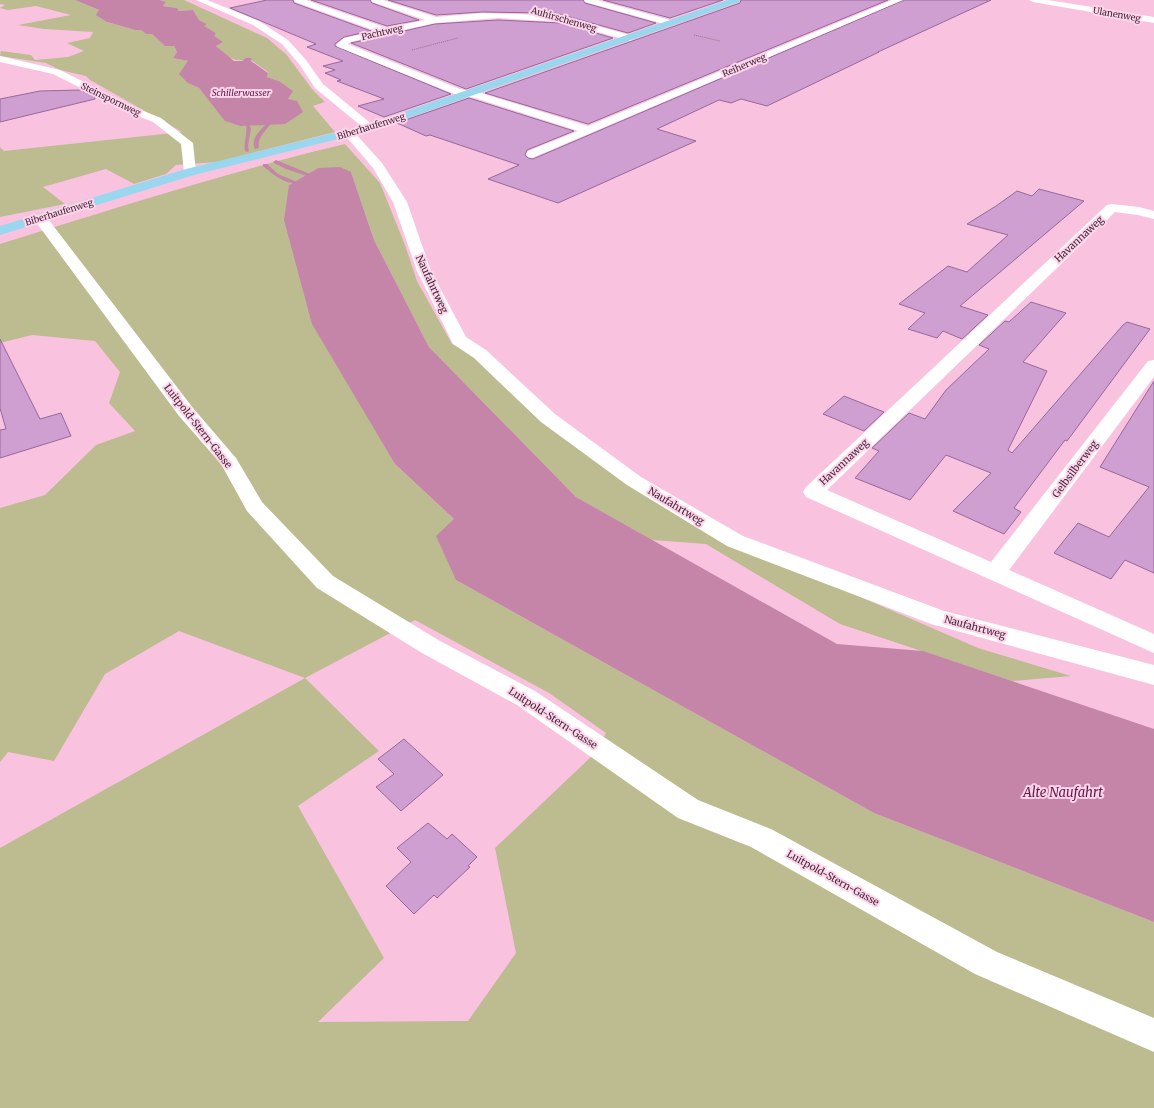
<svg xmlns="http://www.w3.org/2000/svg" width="1154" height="1108" viewBox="0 0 1154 1108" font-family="Merriweather,serif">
<rect width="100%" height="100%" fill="#f9c3e0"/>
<path fill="#bdbb90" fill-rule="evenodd" d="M0 0H75L99 10 107 22 135 30H141L146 34H152L165 46H174L177 52 173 58 188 61V83L199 88 226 121 240 126 288 99 292 91 279 81 267 77 268 72 251 60 252 58C233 64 230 58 216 46L222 42 213 36 216 33 203 26 207 24 199 20 193 10 179 11 177 8 163 6 166 2 160 0H184L267 38 286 54 312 89 325 102 313 106 335 132 217 162 176 165 166 174 134 184 106 169 43 187 65 204 0 217V147L4 151 182 132 90 80 86 76 60 70 46 63 0 56 1 51 31 55 35 60 68 57 84 51 67 43 90 38 93 32 44 29 18 25 71 15 36 6 8 10 0 8 5 5 0 4Z
M345 144 380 183 405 245 417 281 452 344 472 354 626 482 840 588 978 648 1071 676 1012 681 840 624 706 544 652 540 576 497 429 347 374 240 351 172 318 168 289 185 395 464 454 519 456 580 874 813 1154 922V1108H0V848L305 678 179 631 105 674 54 761 8 752 0 762V508L45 495 96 445 135 431 109 403 120 372 95 341 32 335 0 343V244C115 208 228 172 345 144ZM415 620 549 693 606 733 593 755 495 848 516 953 468 1021 318 1022 384 958 298 806 379 751 305 678Z"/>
<path fill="#c485a8" d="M75 0H160L166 2 163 6 177 8 179 11 193 10 199 20 207 24 204 26 216 33 214 36 223 42 216 46 234 61H242L246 58H252L251 61 268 73 267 77 279 81 293 91 288 99 297 101 303 112 285 124 240 126 225 121 199 88 188 83 179 74 188 61 173 58 177 52 174 46H165L152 34H146L141 30H135L107 22 96 15 99 10Z
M340 167 351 172 374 240 429 347 576 497 837 644 923 651 1154 729V922L874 813 456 580 436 536 454 519 395 464 312 324 284 220 289 185 318 168Z"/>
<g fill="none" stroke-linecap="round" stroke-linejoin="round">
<path fill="#c485a8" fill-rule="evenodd" d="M267 123 271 124C265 131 257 138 259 148L255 149C250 138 261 130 267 123Z
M248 124 251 128 248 146 249 151 247 152 245 151C243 142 248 134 246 125Z
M276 160 310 174 307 176 286 169 274 163 273 162Z
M263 164H267L278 174 297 182C288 187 270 172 263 166Z"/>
</g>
<path fill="#d09fd2" stroke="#976899" d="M267 0H293L294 3 371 31 344 37 335 44V46L451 94 384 117 358 106 384 99 337 81 341 80 325 73 335 70 323 66 343 61 307 47 316 44 230 8Z
M311 0H370L372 3 419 20 387 26Z
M388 0H583L585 3 656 23 628 33 548 11 544 13 482 12 436 15Z
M603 0H723L670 18Z
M741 0H888L588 124 485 93 740 3Z
M904 0H991L878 52H879L767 106 741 99 731 103 719 100 657 129 696 141 558 203 488 179 519 165 430 135 426 136 397 123 469 98 574 131 527 150 525 155 528 158 533 159Z
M498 20 561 23 613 38 466 89 351 43 435 24Z
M81 90 95 97V99L0 122V99L40 91Z
M1039 189 1084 201 960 306 988 315 962 339 943 331 937 338 908 329 925 313 899 304 948 266 967 272 1008 235 967 224 996 206 1017 191 1032 196Z
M1031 302 1066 313 1023 362 1047 371 1008 450 1012 453 1123 325 1127 322 1150 329 1067 441 1065 440 1014 508 1021 512 1004 534 953 511 991 473 946 455 910 500 855 478 879 451 872 448 909 413 925 419 946 390 989 349 979 345 1005 321 1009 322Z
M0 339 40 419 61 413 71 436 0 458V430L6 429 0 408Z
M1154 381V573L1125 560 1111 579 1054 553 1078 523 1109 537 1149 487 1100 467Z
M844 396 884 412 864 431 823 414Z
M404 739 443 775 401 811 376 787 394 774 378 759Z
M428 823 447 839 452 834 477 857 468 866 470 867 437 898 434 895 414 914 386 886 411 862 397 848Z"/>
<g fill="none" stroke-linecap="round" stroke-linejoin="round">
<path stroke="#956f84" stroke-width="1" stroke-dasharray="1 1" stroke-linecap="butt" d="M694 35 720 41
M412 50 458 38"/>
<path fill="#fff" fill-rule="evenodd" d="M196 0H207L259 21 288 40 306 60 323 84 374 126 376 128 374 130H366L315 88 299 64 282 44 253 25Z
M294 0H306L387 28 425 20 372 2 371 0H383L436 17 482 13 544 15 548 12 633 36 635 38 630 41 561 22 498 18 435 23 350 42 348 44 460 89 481 93 588 126 892 0H903L532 158 528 157 526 154 528 151 578 131 475 98 454 94 338 47 336 45 344 38 376 31 295 2Z
M584 0H597L674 21 675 23 674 25H668L585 2Z
M1029 0H1048L1154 17V23L1033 2Z
M0 56 60 70 136 108 161 118 193 143 196 172 194 175H186L184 172 181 144 153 122 128 112 53 74 0 62Z
M350 131 354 132 382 163 407 202 431 271 466 337 486 350 555 414 641 477 743 536 944 611 1154 665V685L931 624 727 546 627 485 541 422 474 358 453 344 417 271 393 202 373 168 344 134 346 132Z
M1112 204 1139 207 1154 211V219L1138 215 1115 212 827 490 991 562 1148 361 1154 360V377L1009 570 1154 634V653L806 497 803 492 806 487 1107 205Z
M40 214 45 215 193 408 236 458 262 502 333 576 440 641 535 691 698 800 771 829 997 952 1154 1018V1052L975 974 751 847 678 818 517 705 422 653 317 588 247 511 221 464 179 416 33 218 35 215Z"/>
<path fill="#98d7ee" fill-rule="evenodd" d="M728 0H740L739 2 374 130 194 175 0 235V226L186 169 366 125Z"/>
</g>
<g text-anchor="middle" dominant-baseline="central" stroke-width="4" stroke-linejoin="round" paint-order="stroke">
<g font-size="9" fill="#422837" stroke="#fed5eb">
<text transform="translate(1117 14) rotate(10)">Ulanenweg</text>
<text transform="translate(564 19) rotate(16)">Auhirschenweg</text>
<text transform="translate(382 32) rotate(-13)">Pachtweg</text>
<text transform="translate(744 65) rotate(-23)">Reiherweg</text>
<text transform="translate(111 99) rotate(26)">Steinspornweg</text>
<text transform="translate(371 126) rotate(-17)">Biberhaufenweg</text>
<text transform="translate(59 212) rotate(-17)">Biberhaufenweg</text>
</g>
<g font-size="9" font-style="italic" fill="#621848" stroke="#fed5eb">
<text x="241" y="92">Schillerwasser</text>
</g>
<g font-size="10" fill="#422837" stroke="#fed5eb">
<text transform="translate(1079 239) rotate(-43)">Havannaweg</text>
<text transform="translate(432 284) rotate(65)">Naufahrtweg</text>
<text transform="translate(198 426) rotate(52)">Luitpold-Stern-Gasse</text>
<text transform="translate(844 462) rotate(-43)">Havannaweg</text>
<text transform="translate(1075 469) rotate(-53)">Gelbsilberweg</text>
<text transform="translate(676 506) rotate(31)">Naufahrtweg</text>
<text transform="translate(975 627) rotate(15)">Naufahrtweg</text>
<text transform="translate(553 718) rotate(33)">Luitpold-Stern-Gasse</text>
<text transform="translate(833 878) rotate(29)">Luitpold-Stern-Gasse</text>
</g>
<g font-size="13" font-style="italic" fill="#621848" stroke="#fed5eb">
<text x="1063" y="792">Alte Naufahrt</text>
</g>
</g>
</svg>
